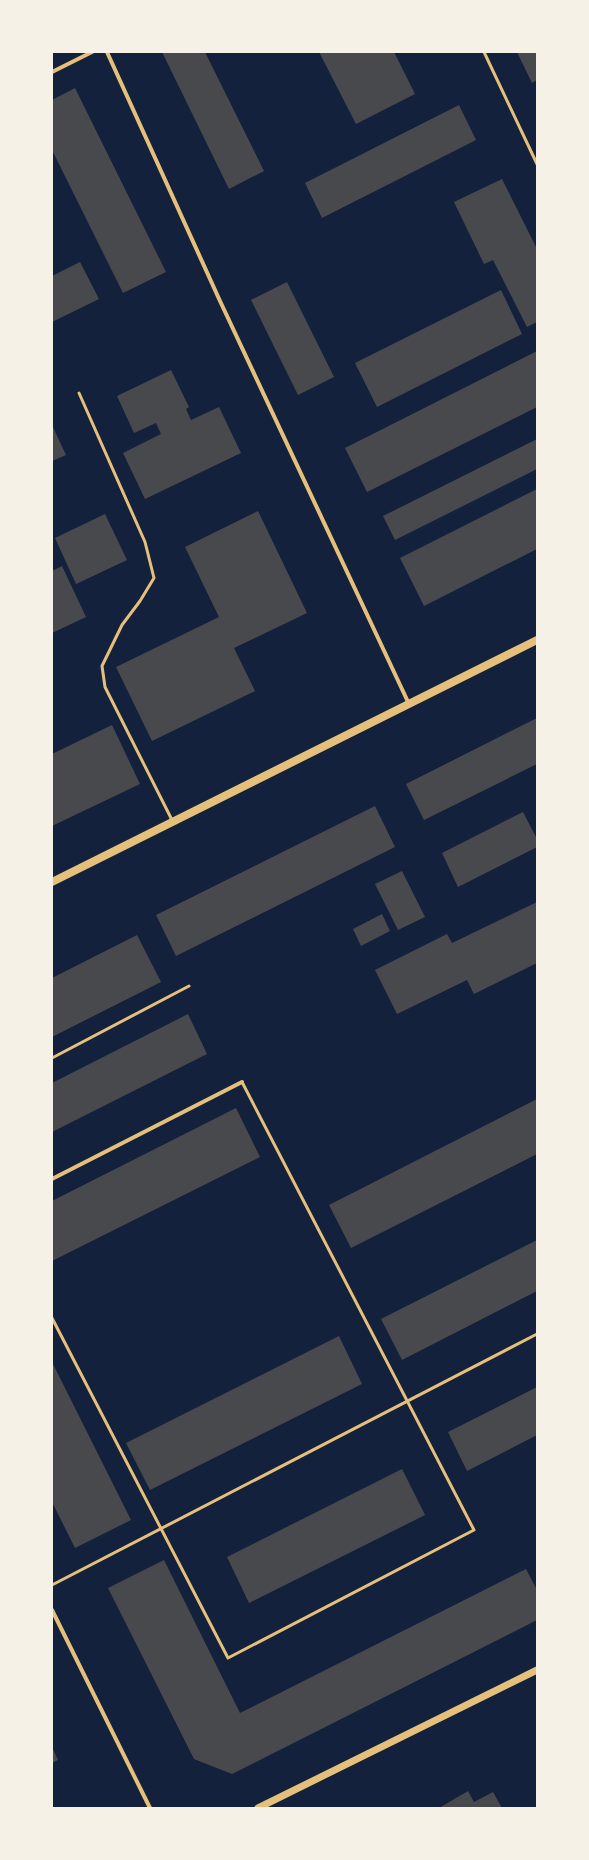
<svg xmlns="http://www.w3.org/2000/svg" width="589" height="1860" viewBox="0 0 589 1860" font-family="Commissioner,sans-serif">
<rect width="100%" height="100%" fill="#14213d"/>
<path fill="#48494c" d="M162 52H205L264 171 229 189Z
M319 52H394L415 94 356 124Z
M517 52H537V80L532 83Z
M75 88 166 272 123 293 52 150V100Z
M459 105 476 140 322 218 305 183Z
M502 179 537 249V322L527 327 493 260 484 264 454 202Z
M80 262 99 299 52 322V276Z
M287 282 334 377 298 395 251 300Z
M501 290 522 334 377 407 355 363Z
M537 351V407L367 492 345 448Z
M171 370 189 407 186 409 191 420 219 407 241 453 145 499 123 453 161 434 156 423 134 433 117 396Z
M52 425 66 455 52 461Z
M537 439V469L395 540 383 516Z
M537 489V549L424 606 400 558Z
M258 511 307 613 234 648 255 691 152 741 116 667 219 617 185 547Z
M105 514 127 560 76 584 55 538Z
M62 566 86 617 52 633V571Z
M537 718V764L424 820 406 784Z
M112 725 140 784 52 826V754Z
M375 806 395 847 176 956 156 915Z
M523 812 537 839V847L458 887 442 853Z
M402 871 425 917 398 930 375 884Z
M537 902V963L474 994 467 980 397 1014 375 970 447 934 452 943Z
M382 914 390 931 361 946 353 929Z
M137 935 161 982 52 1037V978Z
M188 1014 207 1054 52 1132V1083Z
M537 1099V1154L351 1248 329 1205Z
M236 1108 260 1157 52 1261V1201Z
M537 1240V1291L402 1360 381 1319Z
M339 1336 362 1384 150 1490 126 1443Z
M52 1362 131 1520 75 1548 52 1502Z
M537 1387V1435L467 1471 448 1432Z
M402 1469 425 1515 249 1603 227 1557Z
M164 1560 240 1713 526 1569 537 1590V1620L232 1774 194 1759 108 1588Z
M52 1747 58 1760 52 1763Z
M468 1791 474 1802 493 1792 502 1808H439Z"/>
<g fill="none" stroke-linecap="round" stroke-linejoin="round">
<path stroke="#e5c07b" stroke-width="3" d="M484 52 537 164
M79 393 145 542 154 578 140 601 122 625 102 666 105 687 173 822
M52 1058 189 986
M52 1318 228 1658 474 1530 242 1082
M52 1585 537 1334"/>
<path stroke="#e5c07b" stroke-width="4" d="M107 52 220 301 409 704
M52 72 92 52
M52 1179 242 1082
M52 1610 150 1808"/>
<path stroke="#e5c07b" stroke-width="7" d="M258 1808 537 1670"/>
<path stroke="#e5c07b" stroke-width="8" d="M52 882 537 640"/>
</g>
<rect width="589" height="1860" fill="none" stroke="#f6f1e7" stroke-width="106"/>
</svg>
